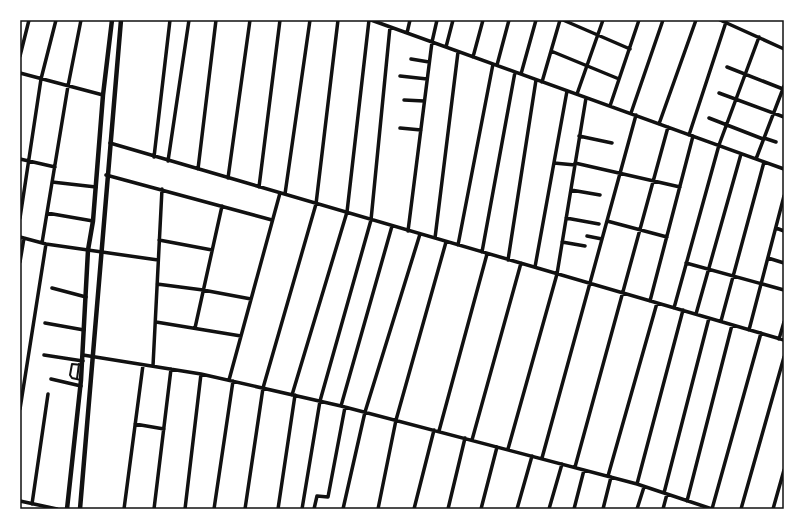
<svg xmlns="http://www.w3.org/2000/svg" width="804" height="529" viewBox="0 0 804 529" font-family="Lato,sans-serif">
<rect width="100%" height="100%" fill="#fff"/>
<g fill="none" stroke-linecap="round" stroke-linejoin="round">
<path stroke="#111" stroke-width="2" d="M77 379 79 364
M81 380 72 378 70 375 72 364 82 365"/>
<path stroke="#111" stroke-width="3.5" d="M371 20 784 169
M563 20 630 49
M720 20 784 49
M407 33 410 20
M446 47 453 20
M551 51 619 79
M20 56 29 20
M473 57 483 20
M411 59 429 62
M497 65 509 20
M727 67 783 89
M20 73 103 95
M521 74 536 20
M400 76 427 79
M542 82 560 20
M719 93 784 117
M577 94 603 20
M404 100 424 101
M610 106 639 20
M631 113 663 20
M709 118 763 139
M659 124 696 20
M400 128 421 130
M689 135 726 22
M579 136 612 143
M764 138 776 142
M110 143 784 340
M154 157 170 20
M20 159 55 167
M756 159 784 86
M168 161 189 20
M554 163 575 165
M575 163 680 187
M198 169 216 20
M106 175 272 220
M228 178 250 20
M52 182 96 187
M259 187 280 20
M571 190 600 195
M285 194 310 20
M47 213 93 221
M20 218 41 79 56 20
M566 218 599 224
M607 221 667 237
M776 228 784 231
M408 231 432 42 437 20
M587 236 602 239
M20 237 46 244 158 260
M435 238 458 52
M159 240 212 250
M562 242 585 246
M42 243 68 86 81 20
M458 245 493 64
M482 252 515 72
M768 258 784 263
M508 260 536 80
M20 262 24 238
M686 263 784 290
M535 267 567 91
M157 284 203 290 251 299
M52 288 86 297
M650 301 693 136
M674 308 719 145 759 37
M696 314 741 154
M721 321 764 162
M156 322 241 336
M45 323 84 330
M195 328 222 206
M749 330 784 196
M779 339 784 322
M44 355 83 361
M83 355 201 374 341 406 637 484 712 509
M153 366 162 189
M51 379 81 386
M229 380 280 193
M292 395 347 212 369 20
M341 406 392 226
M20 409 46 244
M135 424 164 429
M439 431 487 254
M472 440 521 263
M508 449 557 274 586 98
M542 458 636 115
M575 467 668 127
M608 476 657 303
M637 484 683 310
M664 493 709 318
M20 501 57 509
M687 501 732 325
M32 504 48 394
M124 509 143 365
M154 509 171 369
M185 509 201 374
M214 509 233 381
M245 509 263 388 316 204 338 20
M278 509 295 395
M302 509 320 401 371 220 390 27
M314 509 317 496 328 497 345 407
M343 509 365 412 420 234
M378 509 396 420 446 242
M414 509 434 430
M448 509 465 438
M481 509 497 447
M517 509 532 456
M549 509 562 464
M574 509 584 470
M603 509 611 477
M637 509 644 487
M663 509 667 494
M712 509 761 333
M741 509 784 357
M773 509 784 470"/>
<path stroke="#111" stroke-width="4.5" d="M67 509 81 380 88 250 93 221 103 95 112 20
M80 509C93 346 106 183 121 20"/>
</g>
<rect width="804" height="529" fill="none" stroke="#ffffff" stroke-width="42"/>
<rect x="21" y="21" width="762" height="487" fill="none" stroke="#111" stroke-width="1.5"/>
</svg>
